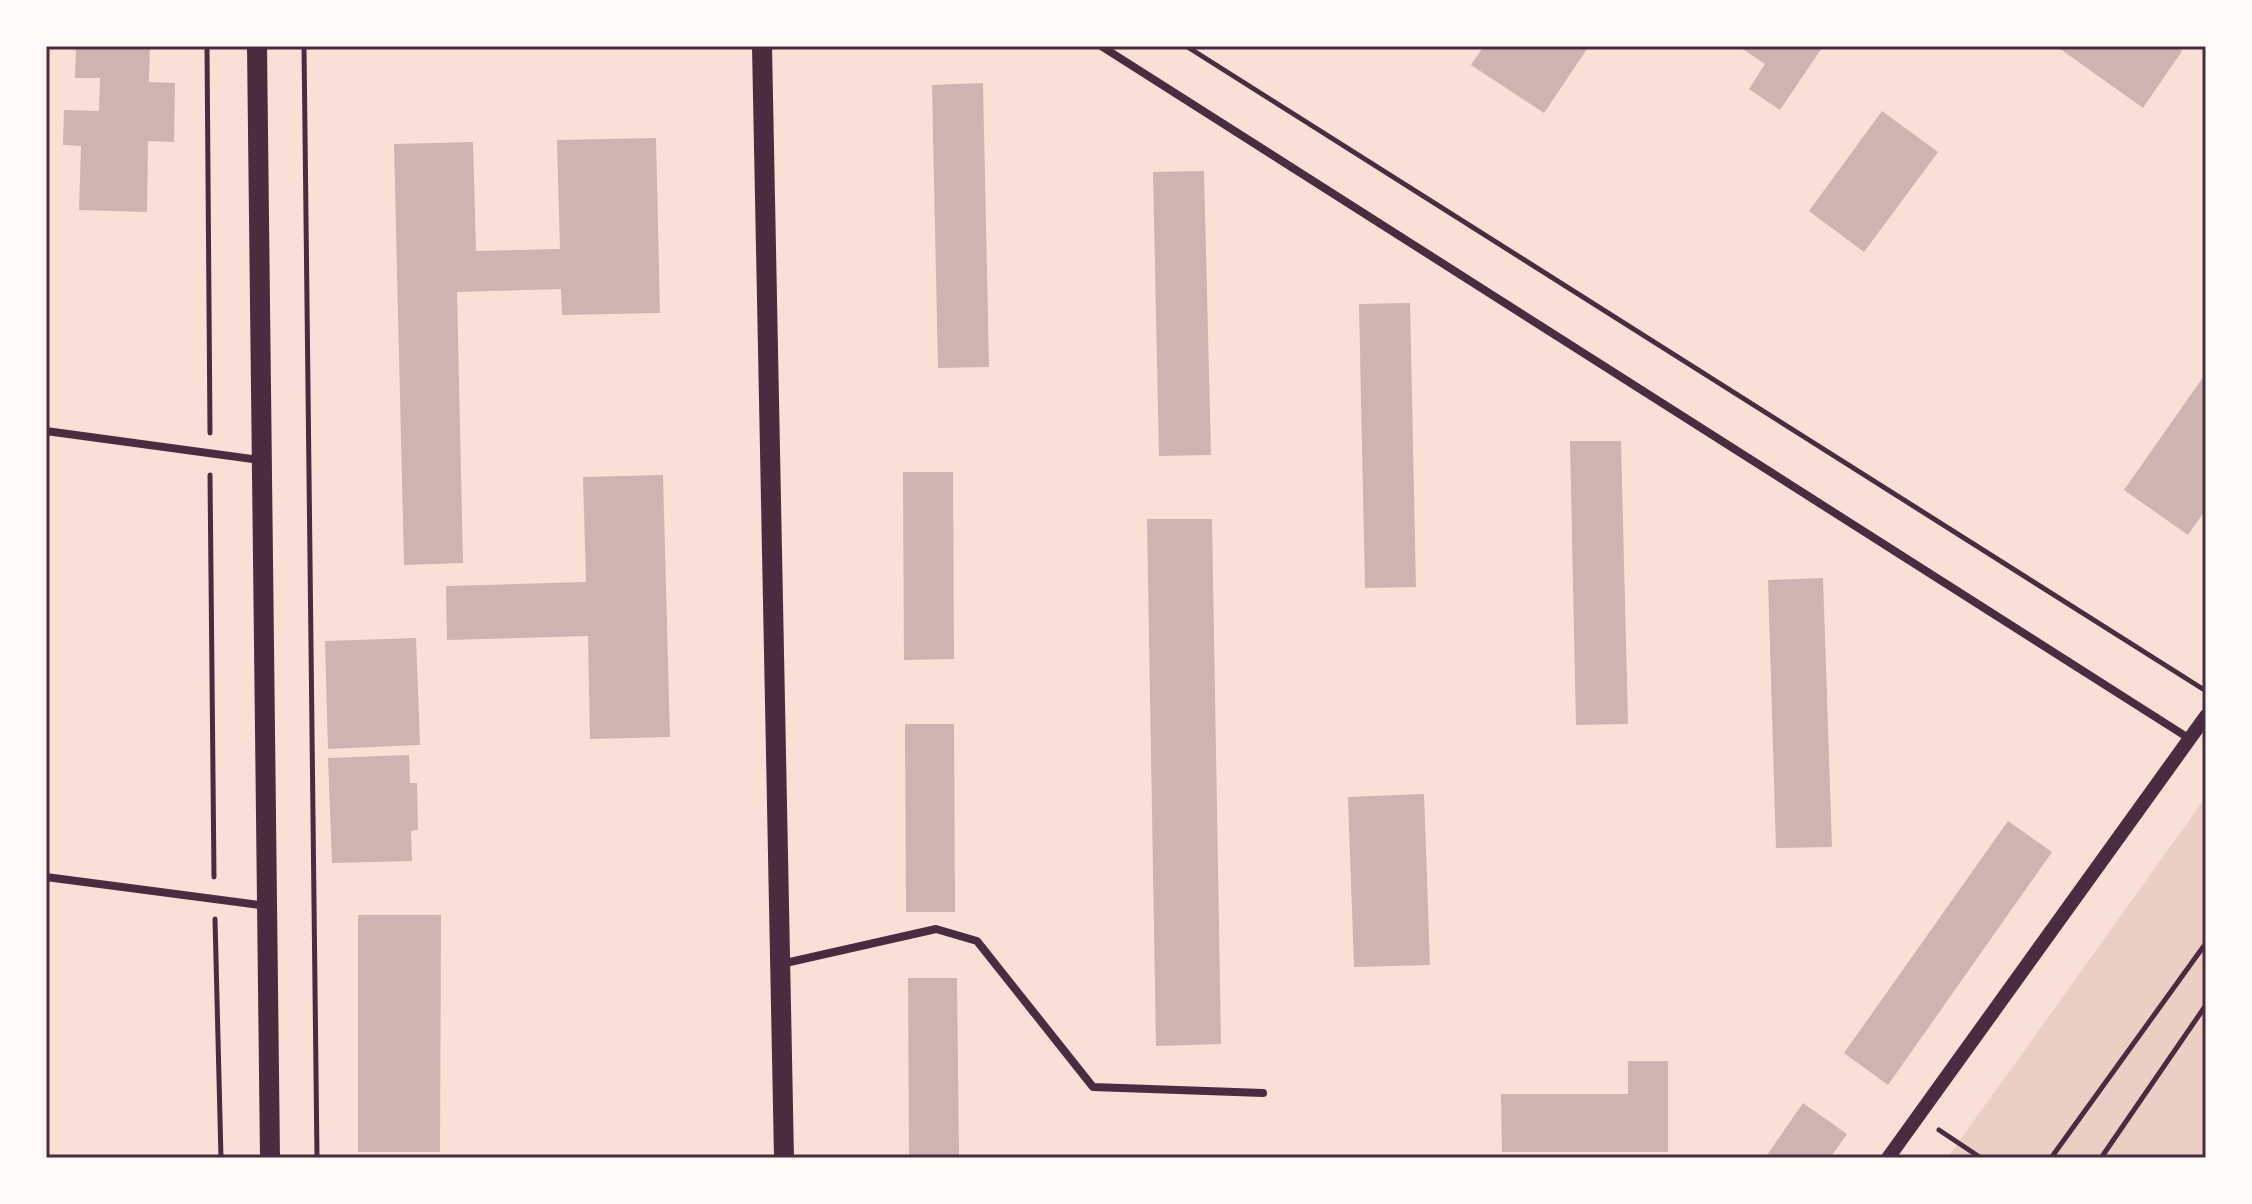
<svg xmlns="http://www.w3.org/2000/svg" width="2252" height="1204" viewBox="0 0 2252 1204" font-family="Rubik,sans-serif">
<rect width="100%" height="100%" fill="#f7e1d7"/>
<path fill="#ebcfc5" d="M2206 797V1158H1947Z"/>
<path fill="#ccb4b1" d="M76 46H150L149 82 175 83 174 142 148 141 147 212 79 210 81 146 63 145 64 110 99 111 100 78H75Z
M1484 46H1589L1544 113 1471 65Z
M1738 46H1823L1780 110 1749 89 1765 64Z
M2056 46H2175L2182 51 2143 108Z
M983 83 989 367 938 368 932 85Z
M1882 111 1938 152 1864 252 1809 211Z
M656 138 660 313 562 315 561 289 457 292 463 563 404 565 394 144 473 142 476 251 560 249 557 140Z
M1204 171 1211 455 1159 456 1153 172Z
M1410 303 1416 587 1365 588 1359 304Z
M2206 373V509L2188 535 2124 490Z
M1570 441H1621L1628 724 1576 725Z
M903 472H953L954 659 904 660Z
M663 475 670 737 590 739 588 636 447 640 446 586 586 582 583 477Z
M1147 519H1212L1221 1044 1156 1046Z
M1823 578 1832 847 1776 848 1768 580Z
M416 638 420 745 328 749 325 641Z
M905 724H954L955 912H906Z
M409 755 410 783H417L418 830 411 831 412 861 332 863 328 758Z
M1424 794 1430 965 1354 967 1348 797Z
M2008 821 2052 852 1888 1085 1844 1053Z
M358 915H441L440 1152H358Z
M908 978H957L959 1158H909Z
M1628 1061H1668V1152H1502L1501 1094H1628Z
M1803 1103 1847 1134 1830 1158H1765Z"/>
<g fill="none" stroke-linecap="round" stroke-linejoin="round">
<path stroke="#4a2c40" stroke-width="5" d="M207 46 210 433
M304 46 317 1158
M1186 46 2206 691
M210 475 214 877
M215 919 221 1158
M1939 1130 1981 1158
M2051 1158 2206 943
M2101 1158 2206 1005"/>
<path stroke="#4a2c40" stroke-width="8" d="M1101 46 2190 739
M46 431 260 460
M46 877 267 906
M781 964 936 929 977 941 1093 1087 1263 1093"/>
<path stroke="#4a2c40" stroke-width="14" d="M1888 1158 2206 716"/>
<path stroke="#4a2c40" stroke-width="20" d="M257 46 270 1158
M762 46 784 1158"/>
</g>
<rect width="2252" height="1204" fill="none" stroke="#fffaf5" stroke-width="96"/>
<rect x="48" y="48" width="2156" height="1108" fill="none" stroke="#4a2c40" stroke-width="3"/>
</svg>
